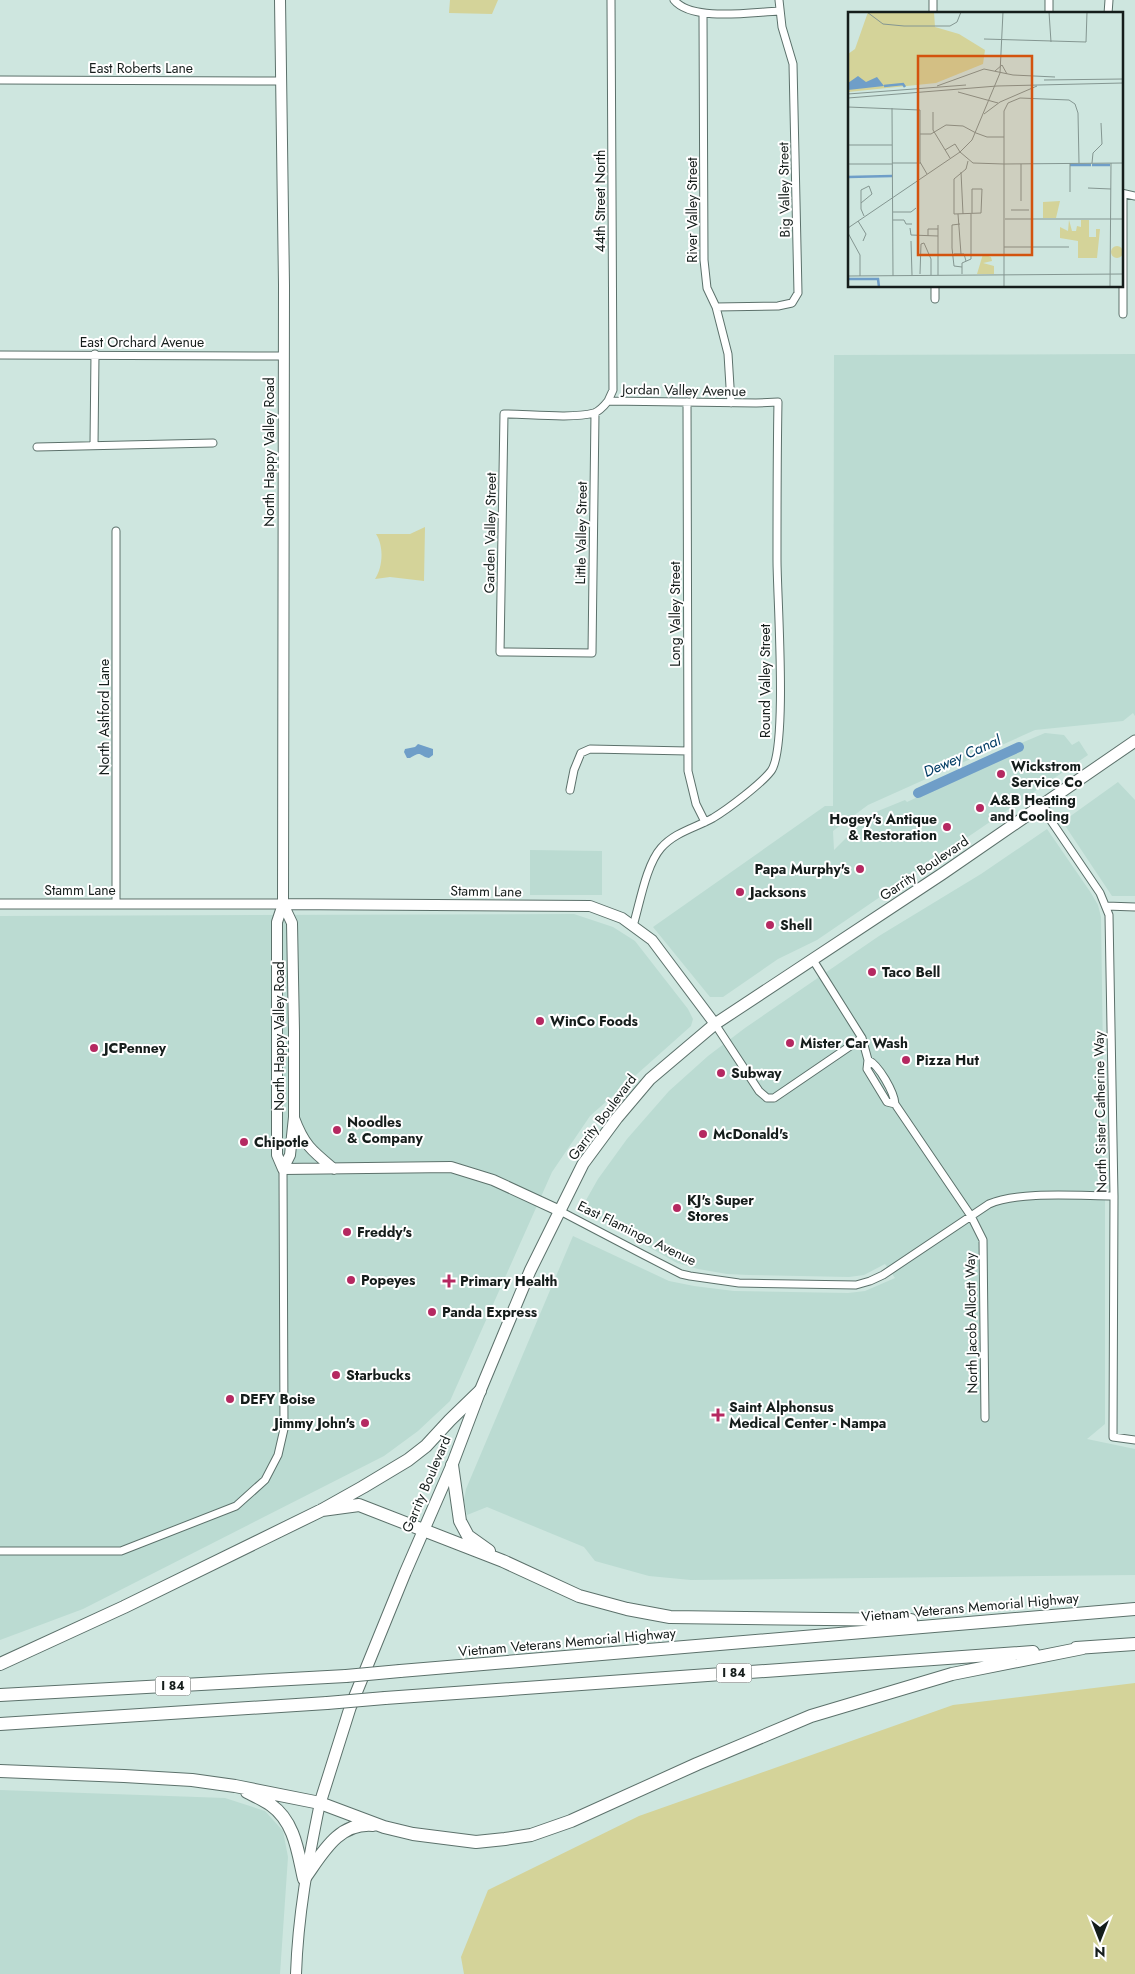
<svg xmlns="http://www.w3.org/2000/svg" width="1135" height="1974" viewBox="0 0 1135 1974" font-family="Jost,sans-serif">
<rect width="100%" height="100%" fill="#cee6df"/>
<path fill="#bbdbd2" d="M1135 354V716L1133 713 1123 721 1035 730 868 805 833 831 834 850 864 820 878 811 905 800 907 802 982 767 1020 749 1019 744 1045 733 1064 735 1072 745 1079 741 1088 755 817 940 778 959 723 997H710L653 927 825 806H833L834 355Z
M1118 782 1135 800V896H1112L1064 824 1065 820Z
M1047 829 1091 893 1098 905 1101 917 1105 1190V1424L1087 1439 1135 1449V1575L691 1580 649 1576 595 1561 584 1547 487 1507 467 1515 464 1500 466 1489 573 1236 669 1281 694 1286 734 1291 848 1293 865 1291 895 1278 885 1264 864 1275 849 1277 749 1275 727 1274 698 1269 677 1263 581 1209 598 1179 627 1139 669 1091 708 1056 745 1028 879 936 981 874Z
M530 850 602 851V895H530Z
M574 914 613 927 635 941 688 1009 693 1019 691 1026 590 1116 552 1172 450 1401 418 1431 384 1456 83 1609 0 1640V916Z
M0 1790 225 1798 265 1811 283 1831 288 1857 280 1974H0Z"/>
<path fill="#d4d399" d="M450 0H498L492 14 449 13Z
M425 527 424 581 390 577 375 579C383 567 384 546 376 534H410Z
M1135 1683V1974H464L461 1957 488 1890 639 1816 953 1705Z"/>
<path fill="#6f9ec8" d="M418 744 433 749V755L429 758C419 756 422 750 410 758H407L404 752 405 749 415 747Z"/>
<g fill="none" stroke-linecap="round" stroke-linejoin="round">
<path stroke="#6f9ec8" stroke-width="10" d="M918 793 1019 747"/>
<defs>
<path id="minor" d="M674 0C692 22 752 12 779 11
M933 0V14
M1049 0V14
M703 14 704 260 707 288 716 307 728 354 731 403
M1108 14 1109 0
M0 80 282 81
M1121 193 1135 196
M1123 194V314
M935 299V286
M716 307 778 306 792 303 798 293 793 64 782 27 779 0
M0 355 283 356
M608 401 613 390 611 0
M687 402 688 771 696 804 705 822
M595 413 592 653 500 652 504 414C528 414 572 419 594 413 600 411 604 406 608 401L756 403 778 402C777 455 777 508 777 560 777 597 788 748 771 771 761 784 728 809 713 818 695 828 675 832 661 848 646 865 640 903 633 926
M94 445 95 354
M37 447 213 443
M570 790 574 770 581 753 590 749 688 751
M1041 806 1100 893 1109 915 1114 1196 1113 1437 1135 1440
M116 904V531
M1106 906 1135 907
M813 960 862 1038 868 1060 867 1069 887 1102 895 1104
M715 1024 759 1091 767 1098H774L862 1038
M868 1060C879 1065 894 1092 895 1104L971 1216 983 1240 985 1418
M560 1211 644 1255 681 1274 690 1276 739 1283 856 1285 870 1281 883 1275 989 1204C1019 1191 1079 1196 1114 1196
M0 1551H121L236 1506 265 1480 278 1455 284 1429 283 1169"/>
<path id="tertiary" d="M0 904H283"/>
<path id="secondary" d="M280 0 284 285 283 904 277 922V1155L283 1169
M283 904 590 906 622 918 652 940 715 1024
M283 904 292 923 294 1031V1117L290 1155 283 1169
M294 1118C304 1145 312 1151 334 1169
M283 1169 451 1167 493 1180 560 1211
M296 1974C298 1915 308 1861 320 1803"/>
<path id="primary" d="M320 1803 350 1708 405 1573 452 1465 480 1391 530 1271 583 1164 617 1118 650 1079 715 1024 942 874 1135 741"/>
<path id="motorway" d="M452 1465 460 1521 468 1536 489 1551
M322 1510 359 1505 503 1561 579 1596 627 1609 670 1617 911 1620
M1076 1648 1135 1644
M0 1664 124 1607 322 1510 363 1487 408 1460 426 1446 450 1420 480 1391
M400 1671 1135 1609
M0 1695 346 1676
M385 1698 1033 1652
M0 1724 327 1703
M0 1771 124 1776 192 1780 235 1786 320 1803 384 1827 413 1834 476 1842 505 1839 531 1835 571 1821 697 1764 811 1716 952 1674 1083 1648
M247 1792C255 1796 264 1800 271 1805 295 1822 298 1853 304 1879
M304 1879C322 1854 338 1822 373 1825"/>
</defs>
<use href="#minor" stroke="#5c716b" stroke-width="9"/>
<use href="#tertiary" stroke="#5c716b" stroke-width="11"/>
<use href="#secondary" stroke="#5c716b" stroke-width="12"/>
<use href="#primary" stroke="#5c716b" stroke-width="13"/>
<use href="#motorway" stroke="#5c716b" stroke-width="14"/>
<use href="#minor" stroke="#fff" stroke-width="7"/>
<use href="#tertiary" stroke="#fff" stroke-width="9"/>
<use href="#secondary" stroke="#fff" stroke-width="10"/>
<use href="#primary" stroke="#fff" stroke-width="11"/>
<use href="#motorway" stroke="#fff" stroke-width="12"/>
<defs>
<path id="motorway-bridge" d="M346 1676 400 1671
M327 1703 385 1698"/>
</defs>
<use href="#motorway-bridge" stroke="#5c716b" stroke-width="14" stroke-linecap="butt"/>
<use href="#motorway-bridge" stroke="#fff" stroke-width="12"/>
</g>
<g fill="#b52961" stroke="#fff" stroke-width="2">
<circle cx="1001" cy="774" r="5"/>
<circle cx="980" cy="808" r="5"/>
<circle cx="947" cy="827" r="5"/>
<circle cx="860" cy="869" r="5"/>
<circle cx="740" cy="892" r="5"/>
<circle cx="770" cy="925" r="5"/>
<circle cx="872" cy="972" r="5"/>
<circle cx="540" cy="1021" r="5"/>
<circle cx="790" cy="1043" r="5"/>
<circle cx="94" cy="1048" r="5"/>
<circle cx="906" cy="1060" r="5"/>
<circle cx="721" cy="1073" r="5"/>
<circle cx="337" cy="1130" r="5"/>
<circle cx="703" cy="1134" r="5"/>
<circle cx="244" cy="1142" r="5"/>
<circle cx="677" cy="1208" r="5"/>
<circle cx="347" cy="1232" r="5"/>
<circle cx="351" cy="1280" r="5"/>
<path d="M446.5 1273.5h5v5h5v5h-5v5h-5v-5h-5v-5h5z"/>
<circle cx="432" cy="1312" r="5"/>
<circle cx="336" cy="1375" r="5"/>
<circle cx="230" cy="1399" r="5"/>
<path d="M715.5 1407.5h5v5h5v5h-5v5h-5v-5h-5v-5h5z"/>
<circle cx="365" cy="1423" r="5"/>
</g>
<g text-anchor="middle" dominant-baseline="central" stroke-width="4" stroke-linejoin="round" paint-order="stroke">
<g fill="#fff" stroke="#5b615f" stroke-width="1">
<rect x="716.5" y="1663.5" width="35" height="19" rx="4"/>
<rect x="155.5" y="1676.5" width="35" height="19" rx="4"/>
</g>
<g font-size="12" font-weight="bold" fill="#151d1b">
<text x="734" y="1673">I 84</text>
<text x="173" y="1686">I 84</text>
</g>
<g font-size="14" fill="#151d1b" stroke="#fff">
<text x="141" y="68">East Roberts Lane</text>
<text transform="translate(784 190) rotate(-91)">Big Valley Street</text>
<text transform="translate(600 201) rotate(-90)">44th Street North</text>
<text transform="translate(692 210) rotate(-90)">River Valley Street</text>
<text x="142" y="342">East Orchard Avenue</text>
<text transform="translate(684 390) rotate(1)">Jordan Valley Avenue</text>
<text transform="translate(269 452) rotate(-90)">North Happy Valley Road</text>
<text transform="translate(490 533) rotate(-89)">Garden Valley Street</text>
<text transform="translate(581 533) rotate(-89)">Little Valley Street</text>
<text transform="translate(675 614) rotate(-90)">Long Valley Street</text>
<text transform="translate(765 681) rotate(-90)">Round Valley Street</text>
<text transform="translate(104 717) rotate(-90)">North Ashford Lane</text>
<text transform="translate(924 868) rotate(-34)">Garrity Boulevard</text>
<text x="80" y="890">Stamm Lane</text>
<text transform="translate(486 891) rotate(1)">Stamm Lane</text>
<text transform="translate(279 1036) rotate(-90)">North Happy Valley Road</text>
<text transform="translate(1100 1112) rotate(-91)">North Sister Catherine Way</text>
<text transform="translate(602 1117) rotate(-53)">Garrity Boulevard</text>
<text transform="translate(637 1233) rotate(26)">East Flamingo Avenue</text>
<text transform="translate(971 1323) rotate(-91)">North Jacob Allcott Way</text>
<text transform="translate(426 1484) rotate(-67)">Garrity Boulevard</text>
<text transform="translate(970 1607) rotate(-5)">Vietnam Veterans Memorial Highway</text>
<text transform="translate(567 1642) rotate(-5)">Vietnam Veterans Memorial Highway</text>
</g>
<g font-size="14" font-weight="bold" fill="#151d1b" stroke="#fff" text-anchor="start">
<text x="1011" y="766">Wickstrom<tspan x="1011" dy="16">Service Co</tspan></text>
<text x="990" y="800">A&amp;B Heating<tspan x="990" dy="16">and Cooling</tspan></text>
<text x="937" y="819" text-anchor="end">Hogey's Antique<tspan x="937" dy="16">&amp; Restoration</tspan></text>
<text x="850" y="869" text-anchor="end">Papa Murphy's</text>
<text x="750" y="892">Jacksons</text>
<text x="780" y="925">Shell</text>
<text x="882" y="972">Taco Bell</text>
<text x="550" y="1021">WinCo Foods</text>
<text x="800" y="1043">Mister Car Wash</text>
<text x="104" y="1048">JCPenney</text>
<text x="916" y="1060">Pizza Hut</text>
<text x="731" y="1073">Subway</text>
<text x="347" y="1122">Noodles<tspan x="347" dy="16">&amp; Company</tspan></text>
<text x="713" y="1134">McDonald's</text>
<text x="254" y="1142">Chipotle</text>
<text x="687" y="1200">KJ's Super<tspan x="687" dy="16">Stores</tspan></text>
<text x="357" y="1232">Freddy's</text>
<text x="361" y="1280">Popeyes</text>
<text x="460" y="1281">Primary Health</text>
<text x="442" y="1312">Panda Express</text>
<text x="346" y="1375">Starbucks</text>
<text x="240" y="1399">DEFY Boise</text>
<text x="729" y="1407">Saint Alphonsus<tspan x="729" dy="16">Medical Center - Nampa</tspan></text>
<text x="355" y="1423" text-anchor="end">Jimmy John's</text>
</g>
<g font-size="15" font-style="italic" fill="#043e66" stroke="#fff">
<text transform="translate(962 756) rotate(-24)">Dewey Canal</text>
</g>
</g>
<g transform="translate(848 12)">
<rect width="275" height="275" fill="#cee6df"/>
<path d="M20 0H86L87 15 111 22 137 38 135 52 88 71 0 80V42L7 37ZM212 189 208 206H195V190ZM221 208 224 219H228L229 214 233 215V208H241V225H248V217H252L249 246H230V229L212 226V215L220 219ZM263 240a6 6 0 1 1 12 0a6 6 0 1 1-12 0ZM135 242 143 245 144 249 135 251 146 254V262H129Z" fill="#d4d399"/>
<path d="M10 64 18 70 29 65 36 74 0 78V71Z" fill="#6f9ec8"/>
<path fill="none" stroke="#6f9ec8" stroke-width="2.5" d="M36 74 55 72 57 75M222 153H243M244 153H262M0 165 44 164M0 267H30L31 275"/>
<path fill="none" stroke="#849691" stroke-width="1" d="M19 0 35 12 56 14H102L109 10 113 0M201 0 203 30M136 27 238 30 239 0M147 59 154 53 159 62M196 68 275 67M89 74 136 57 165 63 207 65M110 80 150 91M0 82 118 73M0 86 149 74 275 71M0 95 72 98V150L79 162M44 96 45 264M85 100V118L102 146M136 102 152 90 189 74M128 121 139 125H156M72 122H83L98 113 115 114 128 121M156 125V99L160 91 172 86 221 88 227 92 230 101 231 151M156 125V275M0 133H44M97 138 107 132 112 140M112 140 125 151 156 152M120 149 118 157 106 167V202L133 201 134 177H124V201M44 151H73M222 151V180M244 151 245 141 254 132 253 111M0 152H44M156 152 275 151M113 160 115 202M240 176 263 177M173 189V152M13 191 24 182 21 174 13 178V197L16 204M163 198H181M45 200H63L68 196M110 202 113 242M157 207H275M45 208H56L58 212H64M10 209 18 222 15 229M112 212 104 213V236L106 254 114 255M90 213V263M0 216 112 140 124 128 152 61 155 0M62 216 63 223 90 224M0 221 12 243V264M80 224V217H90M63 229 64 263M76 231 83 247V263M156 235H221M106 242H116L118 249M72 262 73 232 76 231M114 262V251L123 247V202M0 264 275 262M262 275 263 151"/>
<path fill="#d3530e" fill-opacity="0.15" stroke="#d3530e" stroke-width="2.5" d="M70 44H184V243H70Z"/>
<rect width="275" height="275" fill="none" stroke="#151d1b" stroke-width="2.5"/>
</g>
<g transform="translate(1100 1939) rotate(180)" stroke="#ffffff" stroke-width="4" paint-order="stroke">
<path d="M0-4L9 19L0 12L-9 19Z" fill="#151d1b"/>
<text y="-8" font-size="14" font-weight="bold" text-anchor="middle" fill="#151d1b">N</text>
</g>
</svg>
